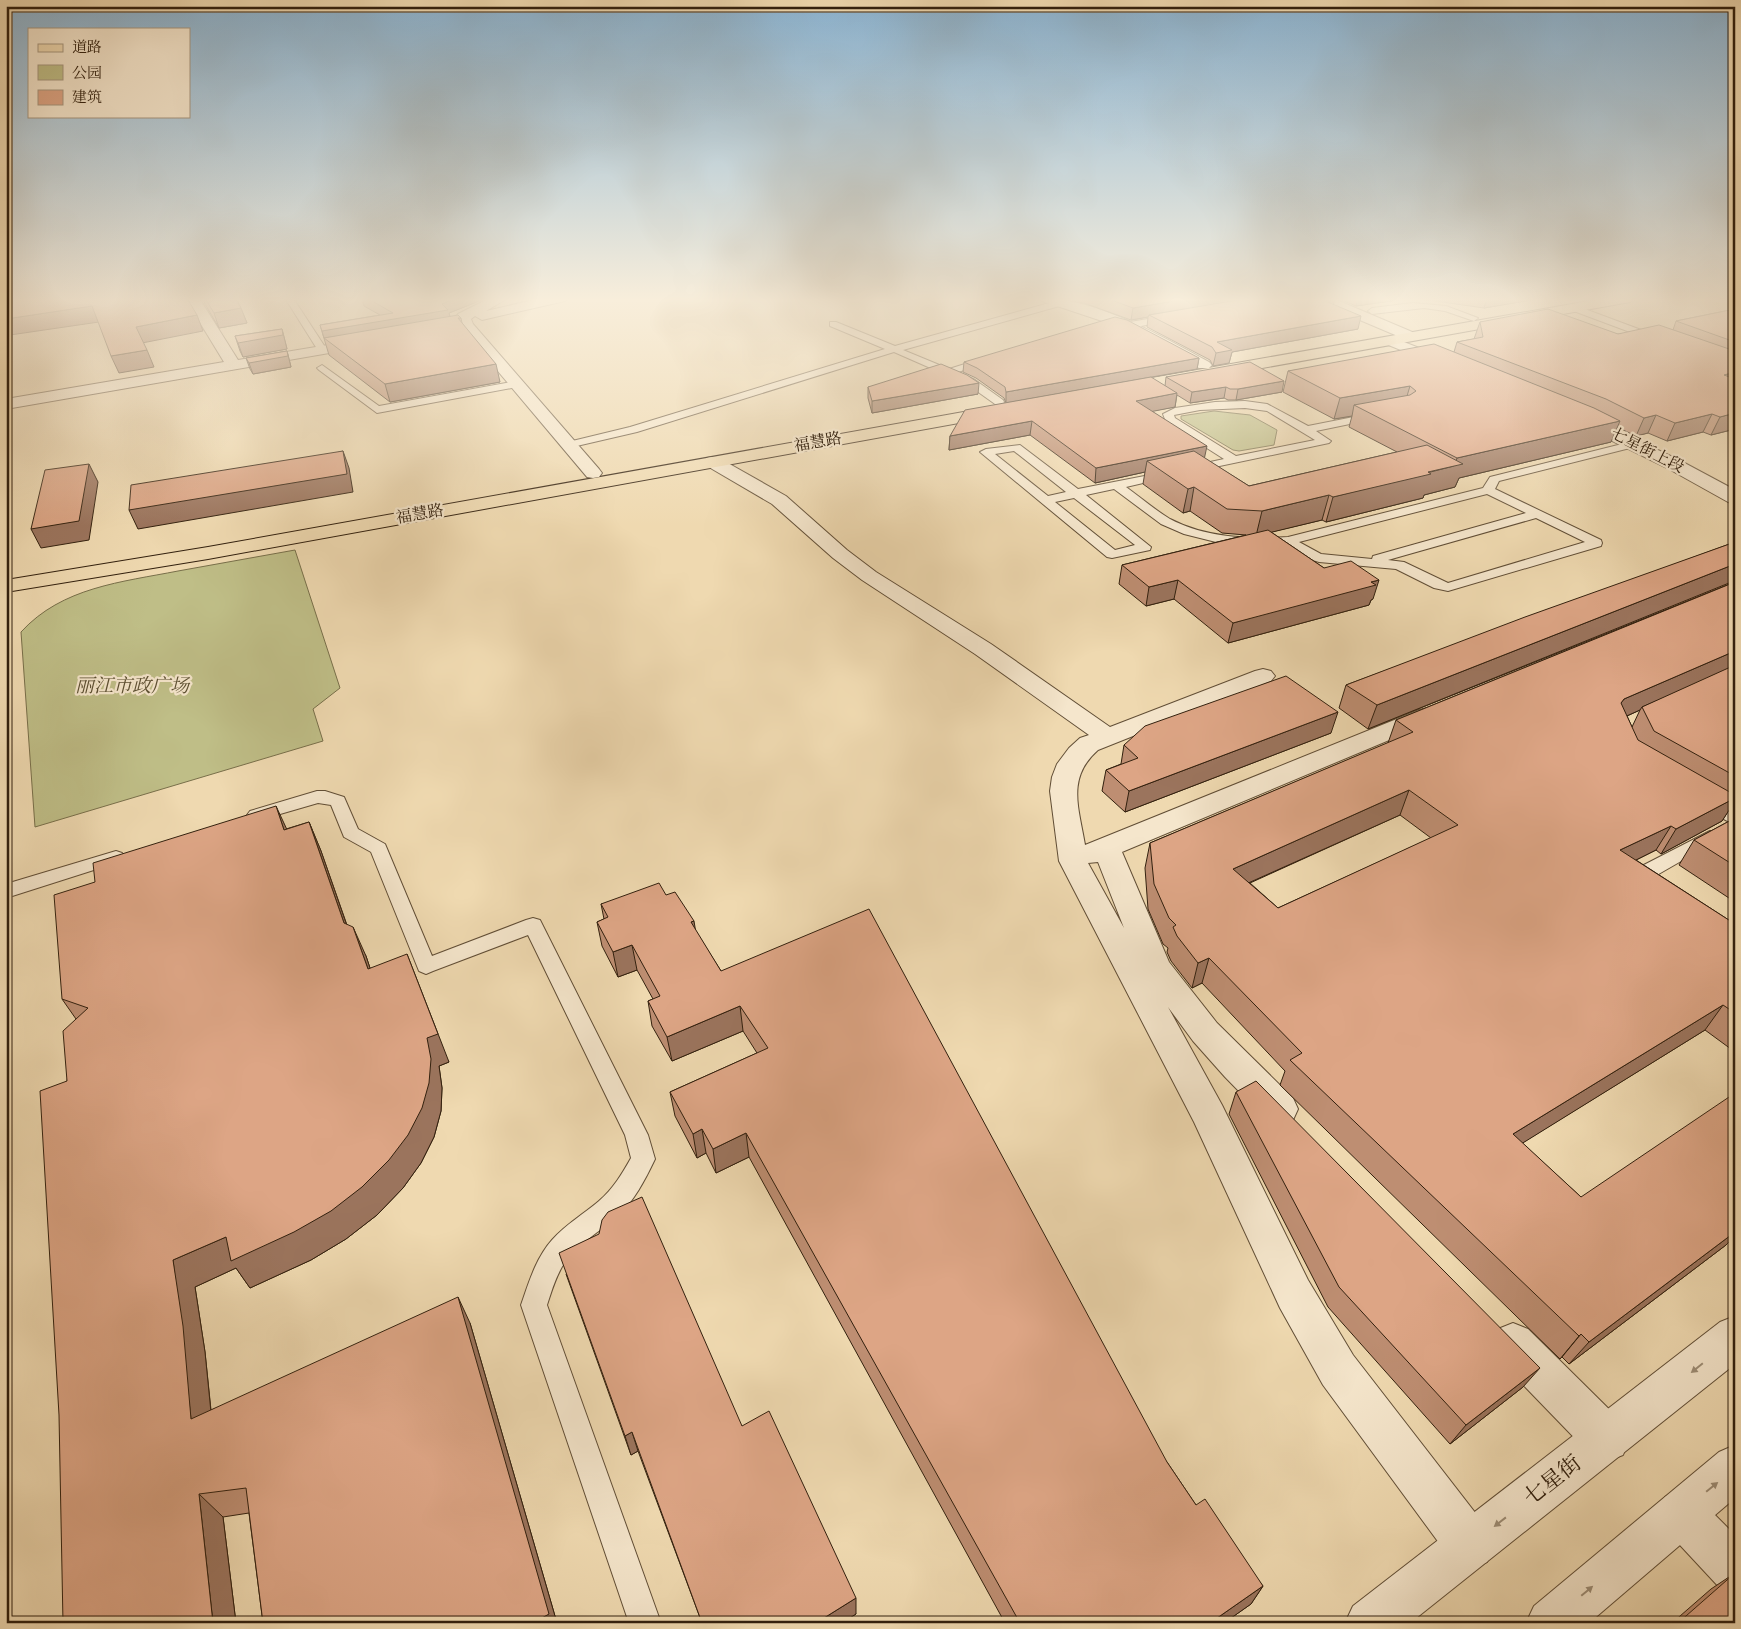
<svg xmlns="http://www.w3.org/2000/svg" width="1741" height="1629" viewBox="0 0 1741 1629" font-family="'Old Standard TT','Noto Serif SC',serif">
<rect width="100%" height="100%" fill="#efd9b0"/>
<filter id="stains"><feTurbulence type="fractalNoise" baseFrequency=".004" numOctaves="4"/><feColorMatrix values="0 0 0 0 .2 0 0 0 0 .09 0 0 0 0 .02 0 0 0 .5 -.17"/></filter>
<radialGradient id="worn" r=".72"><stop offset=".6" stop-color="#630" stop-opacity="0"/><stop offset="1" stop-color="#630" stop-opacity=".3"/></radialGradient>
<path fill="#bfbe87" stroke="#786f4a" d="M1214 411 1250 415 1277 430 1274 445 1239 451 1233 450 1181 419V416Z
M295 550 340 688 313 709 323 741 35 827 21 632C62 587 122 582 178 571 217 564 256 557 295 550Z"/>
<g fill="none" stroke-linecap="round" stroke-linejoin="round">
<defs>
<path id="service" d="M285 298H293L327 350 325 352H319Z
M1060 300 1063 301V305L903 350 949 369 984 358H990V362L958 372 975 380 1003 400 1004 402 1003 404H995L967 384 894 352 637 432 568 448 562 445 564 443 630 427 885 349 830 326V322H836L895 346Z
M1413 303 1446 306 1478 318 1474 321 1445 311 1424 308 1372 314 1368 311 1372 308Z
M1574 305 1660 337 1662 339 1660 341H1654L1571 310V306Z
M1171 315 1175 318 1174 320 1130 328 1125 325 1130 322Z
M322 365 379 406 517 381 522 384 517 387 377 413 319 370 317 368Z
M1215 402 1245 401 1267 404 1308 426 1374 413 1379 416 1374 419 1316 431 1331 441 1329 443 1191 472 1187 471 1185 469 1187 467 1224 459 1166 422 1163 414 1175 408ZM1245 408 1267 411 1315 440 1236 456 1175 418 1174 415 1200 410Z
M1634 441 1640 444 1638 446 1499 481 1495 489 1601 540 1602 543 1601 546 1448 591 1434 588 1396 569 1319 562 1303 557 1285 545 1224 544 1184 534 1161 524 1114 489 1086 495 1151 547 1150 550 1112 558 1107 557 980 452 986 449 1020 445 1078 489 1165 472 1169 473 1171 475 1169 477 1126 487C1140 497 1155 510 1170 519 1206 538 1248 539 1288 537L1483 488 1490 477ZM1014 451 1066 492 1048 496 995 454ZM1487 494 1526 513 1373 556 1372 559 1321 554 1299 542ZM1074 498 1135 545 1115 550 1055 502ZM1536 518 1585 542 1448 583 1404 562 1388 560Z
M317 791H325L344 797 358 829 385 844 432 956 526 920 533 918 540 920 648 1135 655 1159C645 1180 634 1201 617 1217 599 1232 579 1243 565 1262 556 1275 552 1290 547 1305L661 1623H629L521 1305C529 1282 536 1258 552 1240 566 1224 584 1214 599 1201 613 1189 622 1174 631 1158L625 1135 528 935 433 971 426 974 419 971 371 852 344 837 331 805 318 803 256 821 250 819 247 815 250 811Z
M1707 797 1735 811V825L1701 807 1698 803 1701 799Z
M1710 831 1716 833 1719 837 1716 841 1650 879 1643 880 1636 879 1634 874 1636 869Z
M116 851 122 853 125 857 122 861 6 898V884Z"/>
<path id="minor" d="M185 298H199L238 360 364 339 369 340 371 343 369 346 364 347 6 409V399L224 362Z
M490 298H508L486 311 542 298H567L565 301 482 320 475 316 471 319 473 324 599 469 602 473 599 477 593 478 587 477 459 325 456 317 458 314Z
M1040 298C1096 298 1161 336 1209 362L1212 365 1209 368H1199L1126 329 1042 301Z
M1313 298H1332L1417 334 1419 337 1417 340H1407L1315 301Z
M1391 337 1450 360 1453 363 1450 366H1440L1386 344 1384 341 1386 338Z
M1580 413 1679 460 1735 490V504L1728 502 1667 468 1574 422 1572 418 1574 414Z
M713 457 719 458 786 496 847 550 876 572 991 644 1110 727 1255 671 1263 669 1271 671 1275 676 1271 681 1098 750C1066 778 1079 808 1085 845L1419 710 1428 708 1437 710 1440 715 1437 720 1122 852 1169 962 1217 1023 1293 1098 1298 1109 1293 1120 1280 1124 1267 1120 1225 1077 1193 1041 1168 1007 1222 1105 1308 1280 1353 1355 1487 1528 1494 1545 1487 1562 1470 1569 1453 1562 1323 1385 1280 1308 1194 1122 1059 861 1050 791 1052 777 1057 764 1069 748 1080 738 1089 735 975 654 862 580 833 558 772 504 707 466 704 462 707 458ZM1098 862 1124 928 1088 863Z
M1513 1323 1528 1329 1623 1423 1629 1439 1623 1455 1607 1461 1591 1455 1498 1359 1492 1344 1498 1329Z
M1681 1490 1697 1497 1735 1535V1593L1718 1586 1665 1529 1658 1513 1665 1497Z"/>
<path id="tertiary" d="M1735 1316V1364L1410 1623H1345L1353 1606 1720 1322Z
M1735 1445V1498L1589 1623H1526L1534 1606 1719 1452Z"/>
<path id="primary" d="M1606 298H1637L1630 302 1123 393 1117 391 1115 388 1117 385 1123 383Z
M997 406 1003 407 1005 411 1003 415 208 559 6 592V580L208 547Z"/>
</defs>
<use href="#service" stroke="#614e36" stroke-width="2"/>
<use href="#minor" stroke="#614e36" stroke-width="2"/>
<use href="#tertiary" stroke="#614e36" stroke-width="2"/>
<use href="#primary" stroke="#32200e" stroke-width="2"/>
<use href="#service" fill="#f5e6cc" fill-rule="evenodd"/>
<use href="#minor" fill="#f5e6cc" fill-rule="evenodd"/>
<use href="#tertiary" fill="#f5e6cc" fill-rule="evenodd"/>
<use href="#primary" fill="#efd9b0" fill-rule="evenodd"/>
</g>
<path fill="#be8e72" stroke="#32200e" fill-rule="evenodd" d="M203 298H236L247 323 219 328 205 304Z
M362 298H484V299L449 313 450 317 461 318 462 323 500 382 390 402 329 355 320 325 380 315 364 306Z
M1057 298H1335L1333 304 1358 329 1232 352 1229 363 1213 366 1210 360 1147 327 1148 317 1131 320 1084 303Z
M1337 298H1411L1356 306Z
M1415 298H1543L1484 308Z
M1735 309V429L1711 435 1703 432 1667 441 1648 433 1636 436 1617 427 1611 442 1459 478 1455 487 1424 495 1423 498 1326 522 1322 520 1271 532 1324 568 1373 599 1371 600 1369 605 1228 643 1174 599 1146 606 1119 584 1122 565 1246 535 1222 533 1190 511 1183 513 1143 484 1145 472 1095 483 1030 435 949 450 950 436 1165 386 1166 377 1282 392 1236 400H1228L1224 398 1190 403 1177 395 1175 407 1152 411 1204 458 1249 486 1397 452 1349 427 1352 416 1334 419 1283 392 1288 371 1454 352 1457 342 1474 339 1480 322 1618 334 1673 330 1676 321Z
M282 329 287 349 243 357 240 351 235 336Z
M287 351 291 367 253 374 250 369 246 358Z
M1199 358 1197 369 1006 403 1004 398 976 378 963 372 964 362Z
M868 387 978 394 872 413 868 398Z
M1735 542V582L1368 729 1339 708 1346 685Z
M1735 582V810L1731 807 1722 821 1661 854 1656 850 1636 860 1735 924V1052L1705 1030 1522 1143 1581 1197 1726 1245 1569 1364 1562 1357 1560 1359 1280 1085 1285 1071 1202 983 1192 988 1171 961 1167 952 1168 948 1163 944 1148 909 1145 868 1150 843 1388 743 1396 720ZM1640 710 1632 727 1627 716ZM1400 815 1431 838 1278 908 1250 883Z
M1331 733 1125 812 1102 791 1106 770 1121 764 1124 745Z
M1735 818V902L1679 865 1694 840Z
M309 822 321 851 347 925 366 956 370 968 449 1062 439 1066 442 1088 441 1111 434 1137 421 1163 403 1188 377 1215 346 1239 311 1260 250 1288 236 1268 195 1287 205 1352 211 1410 470 1323 557 1623H263L249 1513 223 1517 236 1623 67 1081 76 1019 62 999 286 829Z
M666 895 695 930 721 971 1167 1462 1196 1505 1263 1586 1251 1604 1224 1623H1005L749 1157 716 1173 706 1153 697 1158 675 1116 670 1092 757 1053 743 1031 672 1061 652 1026 648 1001 653 999 637 970 618 977 602 946 597 922 604 919 601 904Z
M1236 1092 1523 1387 1450 1444 1328 1307 1229 1114Z
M566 1274 742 1426 856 1614 842 1623H702L638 1451 631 1455Z
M1735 1573V1623H1672L1711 1589Z"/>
<path fill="#9b745d" stroke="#32200e" d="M455 298 484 299 449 313 451 321 324 338 322 331 442 304Z
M1191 298H1262L1149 315 1148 317 1131 320 1133 308Z
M1335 298 1332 310 1323 300Z
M1358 298H1411L1356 306Z
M1487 298H1543L1484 308Z
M92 306 99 322 10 335 6 329V319Z
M241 308 247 323 219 328 214 313Z
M197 315 203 331 142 343 136 327Z
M1361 316 1358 329 1232 352 1229 363 1213 366 1216 353 1217 342Z
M282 329 287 349 243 357 238 343Z
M147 350 154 367 119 373 111 356Z
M287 351 291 367 253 374 249 363Z
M1199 358 1197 369 1006 403V392Z
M496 364 500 382 390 402 385 384Z
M1735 372V388L1724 375Z
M1284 381 1282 392 1236 400 1238 389Z
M979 383 978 394 872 413V401Z
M1410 386 1404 406 1354 405 1352 416 1334 419 1340 398Z
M1226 387 1224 398 1190 403 1192 392Z
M1177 393 1175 407 1134 415 1136 401Z
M1735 413V429L1711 435 1720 417Z
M1712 414 1703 432 1667 441 1675 423Z
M1656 415 1648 433 1636 436 1644 418Z
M1032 421 1030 435 949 450 950 436Z
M1620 421 1611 442 1459 478 1455 487 1424 495 1423 498 1326 522 1333 497 1454 466 1457 458Z
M1207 446 1204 460 1147 461 1145 472 1095 483 1096 468Z
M343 451 349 468 353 492 138 529 129 510Z
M89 464 98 482 89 540 41 548 31 529Z
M1194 487 1190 511 1183 513 1188 489Z
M1329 495 1322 520 1256 536 1262 511Z
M1735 564 1734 581 1368 729 1377 705Z
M1178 580 1174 599 1146 606 1149 587Z
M1379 580 1373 599 1371 600 1369 605 1228 643 1233 623Z
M1735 651V668L1642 707 1640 710 1611 723 1621 703 1624 699Z
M1338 712 1331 733 1125 812 1129 791Z
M1409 790 1400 815 1226 893 1233 869Z
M1735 798V801L1722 821 1661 854 1676 829Z
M276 806 289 834 284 830Z
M309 822 321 851 356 952 344 923Z
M1671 826 1656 850 1606 875 1620 850Z
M694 921 698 946 691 922Z
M353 927 366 956 380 998 368 969Z
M632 945 637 970 618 977 613 952Z
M407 954 449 1062 439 1066 442 1088 441 1111 434 1137 421 1163 403 1188 377 1215 346 1239 311 1260 250 1288 236 1268 195 1287 205 1352 214 1443 191 1419 173 1260 226 1237Z
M1209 958 1202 983 1192 988 1198 963Z
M1723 1005 1705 1030 1497 1159 1513 1134Z
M740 1006 743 1031 672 1061 667 1037Z
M702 1129 706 1153 697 1158 693 1134Z
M746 1133 749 1157 716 1173 713 1149Z
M1735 1232V1236L1726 1245 1569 1364 1589 1342Z
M458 1297 470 1323 557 1623H533Z
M1581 1334 1562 1357 1560 1359 1579 1336Z
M1540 1368 1523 1387 1450 1444 1466 1425Z
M632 1432 638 1451 631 1455 625 1436Z
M199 1494 223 1517 236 1623H213Z
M1263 1586 1251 1604 1224 1623H1210Z
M856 1598V1614L842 1623H816Z"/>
<path fill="#dda585" stroke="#32200e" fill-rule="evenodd" d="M6 298H187L197 315 136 327 147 350 111 356 92 306 6 319Z
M205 298H236L241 308 214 313Z
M367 298H455L442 304 448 310 322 331 320 325 393 313Z
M1106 298H1191L1133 308Z
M1249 298H1334L1323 300 1361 316 1217 342 1232 350 1216 353 1212 347 1149 315Z
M1548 309 1618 334 1659 325 1735 351V372L1724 375 1735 379V413L1720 417 1712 414 1675 423 1656 415 1644 418 1606 399 1457 342 1483 337 1480 322Z
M1735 309V342L1676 321Z
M458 315 461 318H458L496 364 385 384 324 338Z
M1115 317 1127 320 1199 358 1006 392 1005 387 977 368 964 362Z
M282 329 283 335 238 343 235 336Z
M1434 344 1594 408 1620 421 1457 458 1354 405 1410 395 1416 391 1410 386 1340 398 1288 371Z
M287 351 288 356 249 363 246 358Z
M1250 362 1284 381 1238 389H1230L1226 387 1192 392 1166 377Z
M941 364 967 375 979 383 872 401 868 387Z
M1151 377 1177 393 1136 401 1207 446 1096 468 1032 421 950 436 965 410Z
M1427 445 1463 464 1428 472 1431 474 1333 497 1329 495 1262 511 1227 509 1194 487 1188 489 1147 461 1194 451 1249 486Z
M343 451 347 474 129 510 131 485Z
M89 464 79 521 31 529 45 470Z
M1268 530 1324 568 1351 561 1379 580 1371 582 1376 585 1233 623 1178 580 1149 587 1122 565Z
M1735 542V564L1377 705 1346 685 1525 617Z
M1735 582V651L1624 699 1621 703 1638 740 1735 795V798L1676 829 1671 826 1620 850 1735 924V1013L1723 1005 1513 1134 1581 1197 1735 1093V1232L1589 1342 1581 1334 1579 1336 1290 1060 1302 1053 1209 958 1198 963 1177 936 1173 927 1176 925 1169 918 1154 884 1150 843 1413 732 1396 720ZM1409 790 1458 825 1278 908 1233 869Z
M1735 665V776L1654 731 1642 707Z
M1286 676 1338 712 1129 791 1106 770 1138 758 1124 745 1145 726Z
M276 806 284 830 309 822 344 923 353 927 368 969 407 954 438 1034 427 1038 431 1059 429 1083 422 1108 408 1135 389 1160 362 1187 331 1211 294 1232 231 1261 226 1237 173 1260 183 1326 191 1419 458 1297 549 1614 533 1623H263L246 1488 199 1494 213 1623H63L59 1415 40 1091 67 1081 63 1031 88 1008 62 999 54 895 95 882 93 863Z
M1735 818V866L1694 840Z
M659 883 666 895 675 892 694 921 691 922 721 971 869 909 1167 1462 1196 1505 1205 1499 1263 1586 1210 1623H1020L746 1133 713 1149 702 1129 693 1134 670 1092 768 1048 740 1006 667 1037 648 1001 660 996 632 945 613 952 597 922 608 917 601 904Z
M1256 1081 1540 1368 1466 1425 1339 1287 1236 1092Z
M642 1197 742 1426 769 1411 856 1598 816 1623H702L632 1432 625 1436 559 1253 599 1234 602 1220 608 1212Z
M1735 1573V1623H1678Z"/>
<defs><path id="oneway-solid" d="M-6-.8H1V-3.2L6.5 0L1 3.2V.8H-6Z" transform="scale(1.25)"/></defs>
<g fill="#9d8d76">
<use href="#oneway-solid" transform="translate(1697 1368) rotate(141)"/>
<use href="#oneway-solid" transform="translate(1712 1487) rotate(-39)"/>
<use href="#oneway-solid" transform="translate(1500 1522) rotate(142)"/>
<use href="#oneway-solid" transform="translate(1587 1591) rotate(-40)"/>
</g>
<linearGradient id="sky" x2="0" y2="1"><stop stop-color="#8bb5d4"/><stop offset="0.57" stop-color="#f8eedb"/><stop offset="1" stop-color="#f8eedb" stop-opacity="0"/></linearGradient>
<rect width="1741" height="526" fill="url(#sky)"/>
<g text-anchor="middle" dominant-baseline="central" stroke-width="4.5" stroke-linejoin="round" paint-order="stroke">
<g font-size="16" fill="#32200e" stroke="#f5e6cc">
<text transform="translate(818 443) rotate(-10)">福慧路</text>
<text transform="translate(1647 451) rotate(27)">七星街上段</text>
<text transform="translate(420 515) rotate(-10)">福慧路</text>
</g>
<g font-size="19" font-style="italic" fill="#5c4f32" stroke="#f5e6cc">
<text x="132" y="687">丽江市政广场</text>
</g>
<g font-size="22" fill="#32200e" stroke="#f5e6cc">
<text transform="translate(1553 1481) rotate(-38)">七星街</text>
</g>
</g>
<rect width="1741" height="1629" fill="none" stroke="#efd9b0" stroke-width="25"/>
<rect x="8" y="8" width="1726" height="1614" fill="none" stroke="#32200e" stroke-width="2.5"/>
<rect x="12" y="12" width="1716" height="1604" fill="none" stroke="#32200e"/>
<rect x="28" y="28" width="162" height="90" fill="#f5e6cc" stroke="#a79780"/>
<rect x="38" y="44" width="25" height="8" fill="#efd9b0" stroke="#a79780"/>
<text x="72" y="52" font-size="15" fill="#32200e">道路</text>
<rect x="38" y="65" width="25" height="15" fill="#bfbe87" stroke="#a79780"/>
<text x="72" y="78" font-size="15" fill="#32200e">公园</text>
<rect x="38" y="90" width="25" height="15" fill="#dda585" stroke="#a79780"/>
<text x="72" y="102" font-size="15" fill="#32200e">建筑</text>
<rect width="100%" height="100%" filter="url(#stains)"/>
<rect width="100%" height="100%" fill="url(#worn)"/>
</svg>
